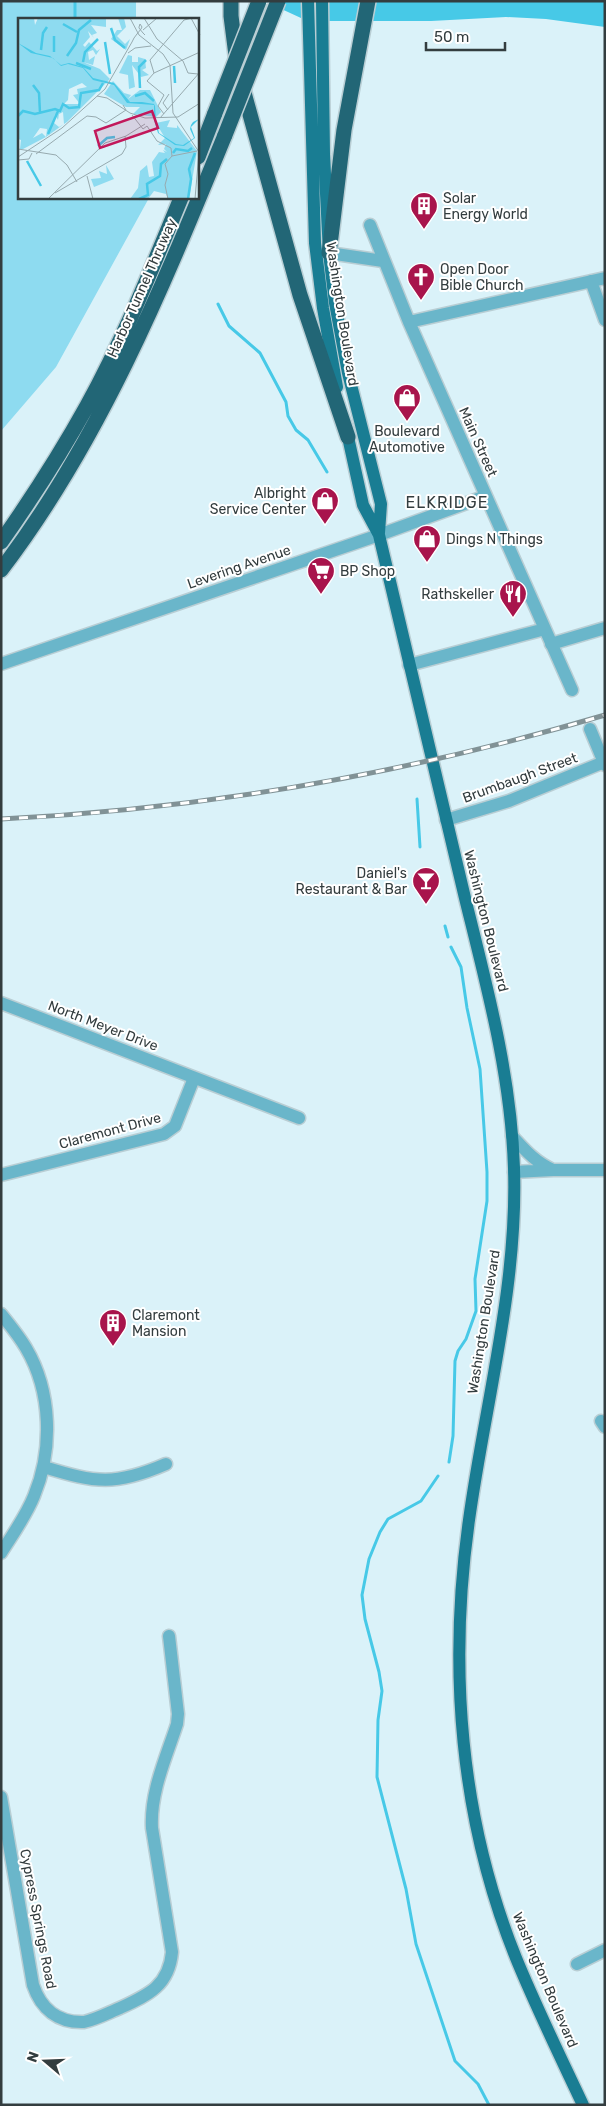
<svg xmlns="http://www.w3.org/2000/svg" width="606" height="2106" viewBox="0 0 606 2106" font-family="Rubik,sans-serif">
<rect width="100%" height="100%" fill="#daf2f9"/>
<path fill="#8edbf0" d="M1 1H136V19H19V198H149L56 367 1 431Z"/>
<path fill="#47c9e7" d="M264 1H605V27L546 19 506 17 431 21H319L301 18Z"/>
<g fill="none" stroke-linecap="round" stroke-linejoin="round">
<path stroke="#47c9e7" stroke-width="3" d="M75 1V19
M218 304 229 326 260 353 286 402 288 416 296 430 308 440 327 472
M417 799 420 847
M445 926 448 937
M449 1462 453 1436 455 1361 458 1351 466 1339 476 1311 475 1279 487 1201V1172L480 1069 467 1008 461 967 451 947
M438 1476 421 1501 388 1519 380 1532 369 1559 362 1595 365 1619 379 1672 382 1691 378 1720 377 1777 406 1889 416 1944 455 2061 478 2084 489 2105"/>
<defs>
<path id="minor" d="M370 225 409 322 572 690
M329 253 383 261
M591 281 605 320
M409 322 605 278
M551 644 605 628
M1 664 379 535 486 496
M409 665 545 629
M590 729 605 765
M446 820 509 801 604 762
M1 1003 299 1118
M512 1136C525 1150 535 1162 553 1170
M514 1172 553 1170H605
M1 1175 164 1134 175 1126 194 1078
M1 1314C10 1325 19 1336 26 1348 52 1392 53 1450 34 1496 26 1516 13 1534 1 1553
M601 1421 605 1427
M44 1467C96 1483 115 1486 166 1464
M1 1797 33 1985C41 2009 58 2023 84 2022 97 2019 108 2013 120 2008 148 1995 169 1986 172 1952L152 1828C150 1792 166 1758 177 1724L178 1714 169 1636
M577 1964 605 1950"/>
<path id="major" d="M308 1 315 243 323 308 337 387
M322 1 324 154 329 253 335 303 348 373 381 504 379 533
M346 428 363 505 379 535C407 656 436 777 465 898 487 987 511 1075 514 1168 518 1286 485 1404 469 1520 448 1668 460 1819 516 1958 536 2007 560 2056 583 2105"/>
<path id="highway" d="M231 1V16L238 71 300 295 348 437
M198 157 215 113
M329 253 344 130 368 1
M1 542C32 498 61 453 87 406 124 339 152 268 181 198
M1 570C101 439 163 286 225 135"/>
</defs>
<use href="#minor" stroke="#b9ced4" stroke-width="15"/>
<use href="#major" stroke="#b9ced4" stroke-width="15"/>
<use href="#highway" stroke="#b9ced4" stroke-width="18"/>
<use href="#minor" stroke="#6ab6ca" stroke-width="12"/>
<use href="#major" stroke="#197d93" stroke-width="12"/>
<use href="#highway" stroke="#226676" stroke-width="15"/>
<defs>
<path id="rail" d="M1 819C205 809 409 773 605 715"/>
</defs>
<use href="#rail" stroke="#819296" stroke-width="5"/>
<use href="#rail" stroke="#fff" stroke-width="3" stroke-dasharray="9" stroke-linecap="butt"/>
<defs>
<path id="highway-bridge" d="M215 113 259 1
M225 135 278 1"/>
</defs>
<use href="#highway-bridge" stroke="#b9ced4" stroke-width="18" stroke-linecap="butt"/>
<use href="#highway-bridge" stroke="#226676" stroke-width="15"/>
</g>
<defs>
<symbol id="building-pin" viewBox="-11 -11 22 30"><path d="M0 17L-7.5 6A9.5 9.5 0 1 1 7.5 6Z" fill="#a8144c" stroke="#fff"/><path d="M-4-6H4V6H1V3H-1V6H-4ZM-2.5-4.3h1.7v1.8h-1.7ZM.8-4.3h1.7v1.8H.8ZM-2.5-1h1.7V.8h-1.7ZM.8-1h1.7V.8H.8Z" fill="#fff"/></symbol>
<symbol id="church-pin" viewBox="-11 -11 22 30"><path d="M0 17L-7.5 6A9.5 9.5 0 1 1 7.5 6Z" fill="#a8144c" stroke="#fff"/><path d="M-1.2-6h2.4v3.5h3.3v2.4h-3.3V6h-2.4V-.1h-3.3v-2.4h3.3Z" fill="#fff"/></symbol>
<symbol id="shop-pin" viewBox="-11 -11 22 30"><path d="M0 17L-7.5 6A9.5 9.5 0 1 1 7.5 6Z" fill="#a8144c" stroke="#fff"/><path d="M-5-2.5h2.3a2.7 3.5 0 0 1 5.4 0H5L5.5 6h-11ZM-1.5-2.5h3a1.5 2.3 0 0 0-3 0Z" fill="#fff"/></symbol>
<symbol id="supermarket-pin" viewBox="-11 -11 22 30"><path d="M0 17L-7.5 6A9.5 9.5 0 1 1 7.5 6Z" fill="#a8144c" stroke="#fff"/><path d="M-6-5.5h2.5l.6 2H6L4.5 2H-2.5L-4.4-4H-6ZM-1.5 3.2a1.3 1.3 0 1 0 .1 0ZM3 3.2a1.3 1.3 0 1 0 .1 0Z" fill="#fff"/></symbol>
<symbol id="restaurant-pin" viewBox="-11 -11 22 30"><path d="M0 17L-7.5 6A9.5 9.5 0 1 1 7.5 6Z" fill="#a8144c" stroke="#fff"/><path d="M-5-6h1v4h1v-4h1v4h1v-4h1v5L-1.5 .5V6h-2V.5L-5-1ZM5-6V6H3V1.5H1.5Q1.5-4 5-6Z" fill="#fff"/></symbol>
<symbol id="bar-pin" viewBox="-11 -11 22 30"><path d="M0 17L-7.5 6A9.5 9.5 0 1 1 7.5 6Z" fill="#a8144c" stroke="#fff"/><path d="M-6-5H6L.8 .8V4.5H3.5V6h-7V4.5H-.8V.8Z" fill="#fff"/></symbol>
</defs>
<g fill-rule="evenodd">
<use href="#building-pin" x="408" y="190" width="32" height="43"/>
<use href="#church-pin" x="405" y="261" width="32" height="43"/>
<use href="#shop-pin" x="391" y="382" width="32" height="43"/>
<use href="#shop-pin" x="309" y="485" width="32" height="43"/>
<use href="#shop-pin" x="411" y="523" width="32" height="43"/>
<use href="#supermarket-pin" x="305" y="555" width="32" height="43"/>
<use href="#restaurant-pin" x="497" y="578" width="32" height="43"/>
<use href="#bar-pin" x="410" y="865" width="32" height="43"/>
<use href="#building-pin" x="97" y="1307" width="32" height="43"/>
</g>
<g text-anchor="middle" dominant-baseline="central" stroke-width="4" stroke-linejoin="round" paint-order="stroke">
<g font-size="14" fill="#333d3f" stroke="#fff" text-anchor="start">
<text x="443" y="198">Solar<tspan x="443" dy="16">Energy World</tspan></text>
<text x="440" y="269">Open Door<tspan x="440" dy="16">Bible Church</tspan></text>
<text x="407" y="431" text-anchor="middle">Boulevard<tspan x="407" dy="16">Automotive</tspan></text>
<text x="306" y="493" text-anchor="end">Albright<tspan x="306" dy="16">Service Center</tspan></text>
<text x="446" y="539">Dings N Things</text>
<text x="340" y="571">BP Shop</text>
<text x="494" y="594" text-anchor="end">Rathskeller</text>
<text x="407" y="873" text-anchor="end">Daniel's<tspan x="407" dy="16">Restaurant &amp; Bar</tspan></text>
<text x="132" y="1315">Claremont<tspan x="132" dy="16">Mansion</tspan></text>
</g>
<g font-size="14" fill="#333d3f" stroke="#fff">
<text transform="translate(142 288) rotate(-66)">Harbor Tunnel Thruway</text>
<text transform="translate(342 314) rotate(81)">Washington Boulevard</text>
<text transform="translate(478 442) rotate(66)">Main Street</text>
<text transform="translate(239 567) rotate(-19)">Levering Avenue</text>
<text transform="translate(520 778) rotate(-20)">Brumbaugh Street</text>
<text transform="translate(486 921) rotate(76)">Washington Boulevard</text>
<text transform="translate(103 1026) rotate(21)">North Meyer Drive</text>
<text transform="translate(110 1131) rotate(-15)">Claremont Drive</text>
<text transform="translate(484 1322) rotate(-81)">Washington Boulevard</text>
<text transform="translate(38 1919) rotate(79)">Cypress Springs Road</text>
<text transform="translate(545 1980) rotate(67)">Washington Boulevard</text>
</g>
<g font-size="16" letter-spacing="1" fill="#333d3f" stroke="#fff">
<text x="447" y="502">ELKRIDGE</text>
</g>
</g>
<g transform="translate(18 18)">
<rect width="181" height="181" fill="#daf2f9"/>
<path d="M0 0H16L17 7 20 0H88V9L73 7 79 15 74 17 76 20 70 13 72 19 65 27 67 29 71 24 79 33 82 31 78 37 75 32 70 34 71 42 77 38 75 47 65 44 82 51 92 61 49 104 46 106 45 94 41 96 40 102 37 96 36 105 41 109 46 106 28 119 29 111 22 110 15 120 24 115 28 119 5 131H2L3 122 0 121ZM64 65 69 69 59 71 60 76 55 77 62 86H46L50 82 51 71ZM100 0H106L108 9 99 18 107 26 112 21 108 32 93 21 99 12H104ZM110 37 114 38V44H120V39L127 41 128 50 124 52 131 57 123 59 114 47 117 69 111 71 110 57 101 55ZM95 63 106 75 113 77 110 81 122 72H132L143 94 138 99 115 96 122 89H108L86 76ZM152 102 149 109 159 110V107L179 133 171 181H150L148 176 136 173 130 181H112L120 170 122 153 129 147 131 159 136 158 134 144 141 134 147 135 145 132 149 134 146 131 148 126 140 127 147 120 138 105ZM88 147 96 161 76 169 73 161 83 160 81 153 89 156Z" fill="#8edbf0" fill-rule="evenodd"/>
<path d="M0 25 18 35 32 38 43 47 51 45 65 49 75 60 96 65 112 84H124L136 86 137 88 138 102 141 115 158 126 165 127 176 120 172 111 173 107 175 104 181 101 173 109 177 120 166 128 157 127 140 115 136 102V87L109 85 96 67 75 62 65 50 50 46 43 48 35 40 13 35Z" fill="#47c9e7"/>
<path fill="none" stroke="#47c9e7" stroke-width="2.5" d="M45 6 59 14M93 10 97 22 107 30M36 18V34M87 24 92 56M23 32 25 15 29 9M49 38 58 25 61 12 73 2M65 44 67 34 80 21M58 45 73 51M156 48 157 65M15 67 21 75 22 95M122 70 121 49 128 42M117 78 127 75 136 83M0 98 5 93 17 96 37 91 42 93 45 86 51 90 61 89 63 75 81 72 85 65M30 116 40 93M80 128 89 120 97 119M155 135 158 131 170 133 174 130M9 143 23 168M121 181 130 177 129 166 142 158 143 146 149 141M170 181 173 161 171 151 177 135"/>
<path fill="none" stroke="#97aaaf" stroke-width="1" d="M112 0 121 17 145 36 152 47 155 95 181 134 177 181M126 0 139 21 165 43 170 55 180 56M173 0 182 17M125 12 139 0M110 35 117 30 133 28M136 55 132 42 166 2 174 0M79 78 89 80 112 95 127 100 160 99 182 85M150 92 145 85 151 76M146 96 140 88 146 77 129 63 136 55 182 34M114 97 125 111 129 108M142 100 182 54M129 108 139 123 153 130 154 138M0 131 38 137 49 147 59 164M18 136 69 98 78 99 88 105 108 92 105 87M154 138 179 133M0 139 44 110 87 71 114 24 116 20 119 16 123 11 124 9 122 6 121 9V10L125 15 127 17M0 142 11 141 14 135M69 158 75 181M37 175 104 136 108 129 107 118M30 181 87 125 108 118 127 106M150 181 147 167 150 156 147 146 154 138"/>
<path fill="#c2185b" fill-opacity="0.15" stroke="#c2185b" stroke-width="2.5" d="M134 93 140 110 82 130 77 113Z"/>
<rect width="181" height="181" fill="none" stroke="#333d3f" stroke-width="2.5"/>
</g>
<rect width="606" height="2106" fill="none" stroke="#333d3f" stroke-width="5"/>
<g transform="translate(45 2061) rotate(289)" stroke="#ffffff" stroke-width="4" paint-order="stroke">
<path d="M0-4L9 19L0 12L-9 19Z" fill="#333d3f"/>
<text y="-8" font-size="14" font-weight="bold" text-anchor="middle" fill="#333d3f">N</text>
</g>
<path d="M426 42v8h79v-8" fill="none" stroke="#333d3f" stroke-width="2.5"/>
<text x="434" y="42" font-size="15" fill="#333d3f" stroke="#ffffff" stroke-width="4" paint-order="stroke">50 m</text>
</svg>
